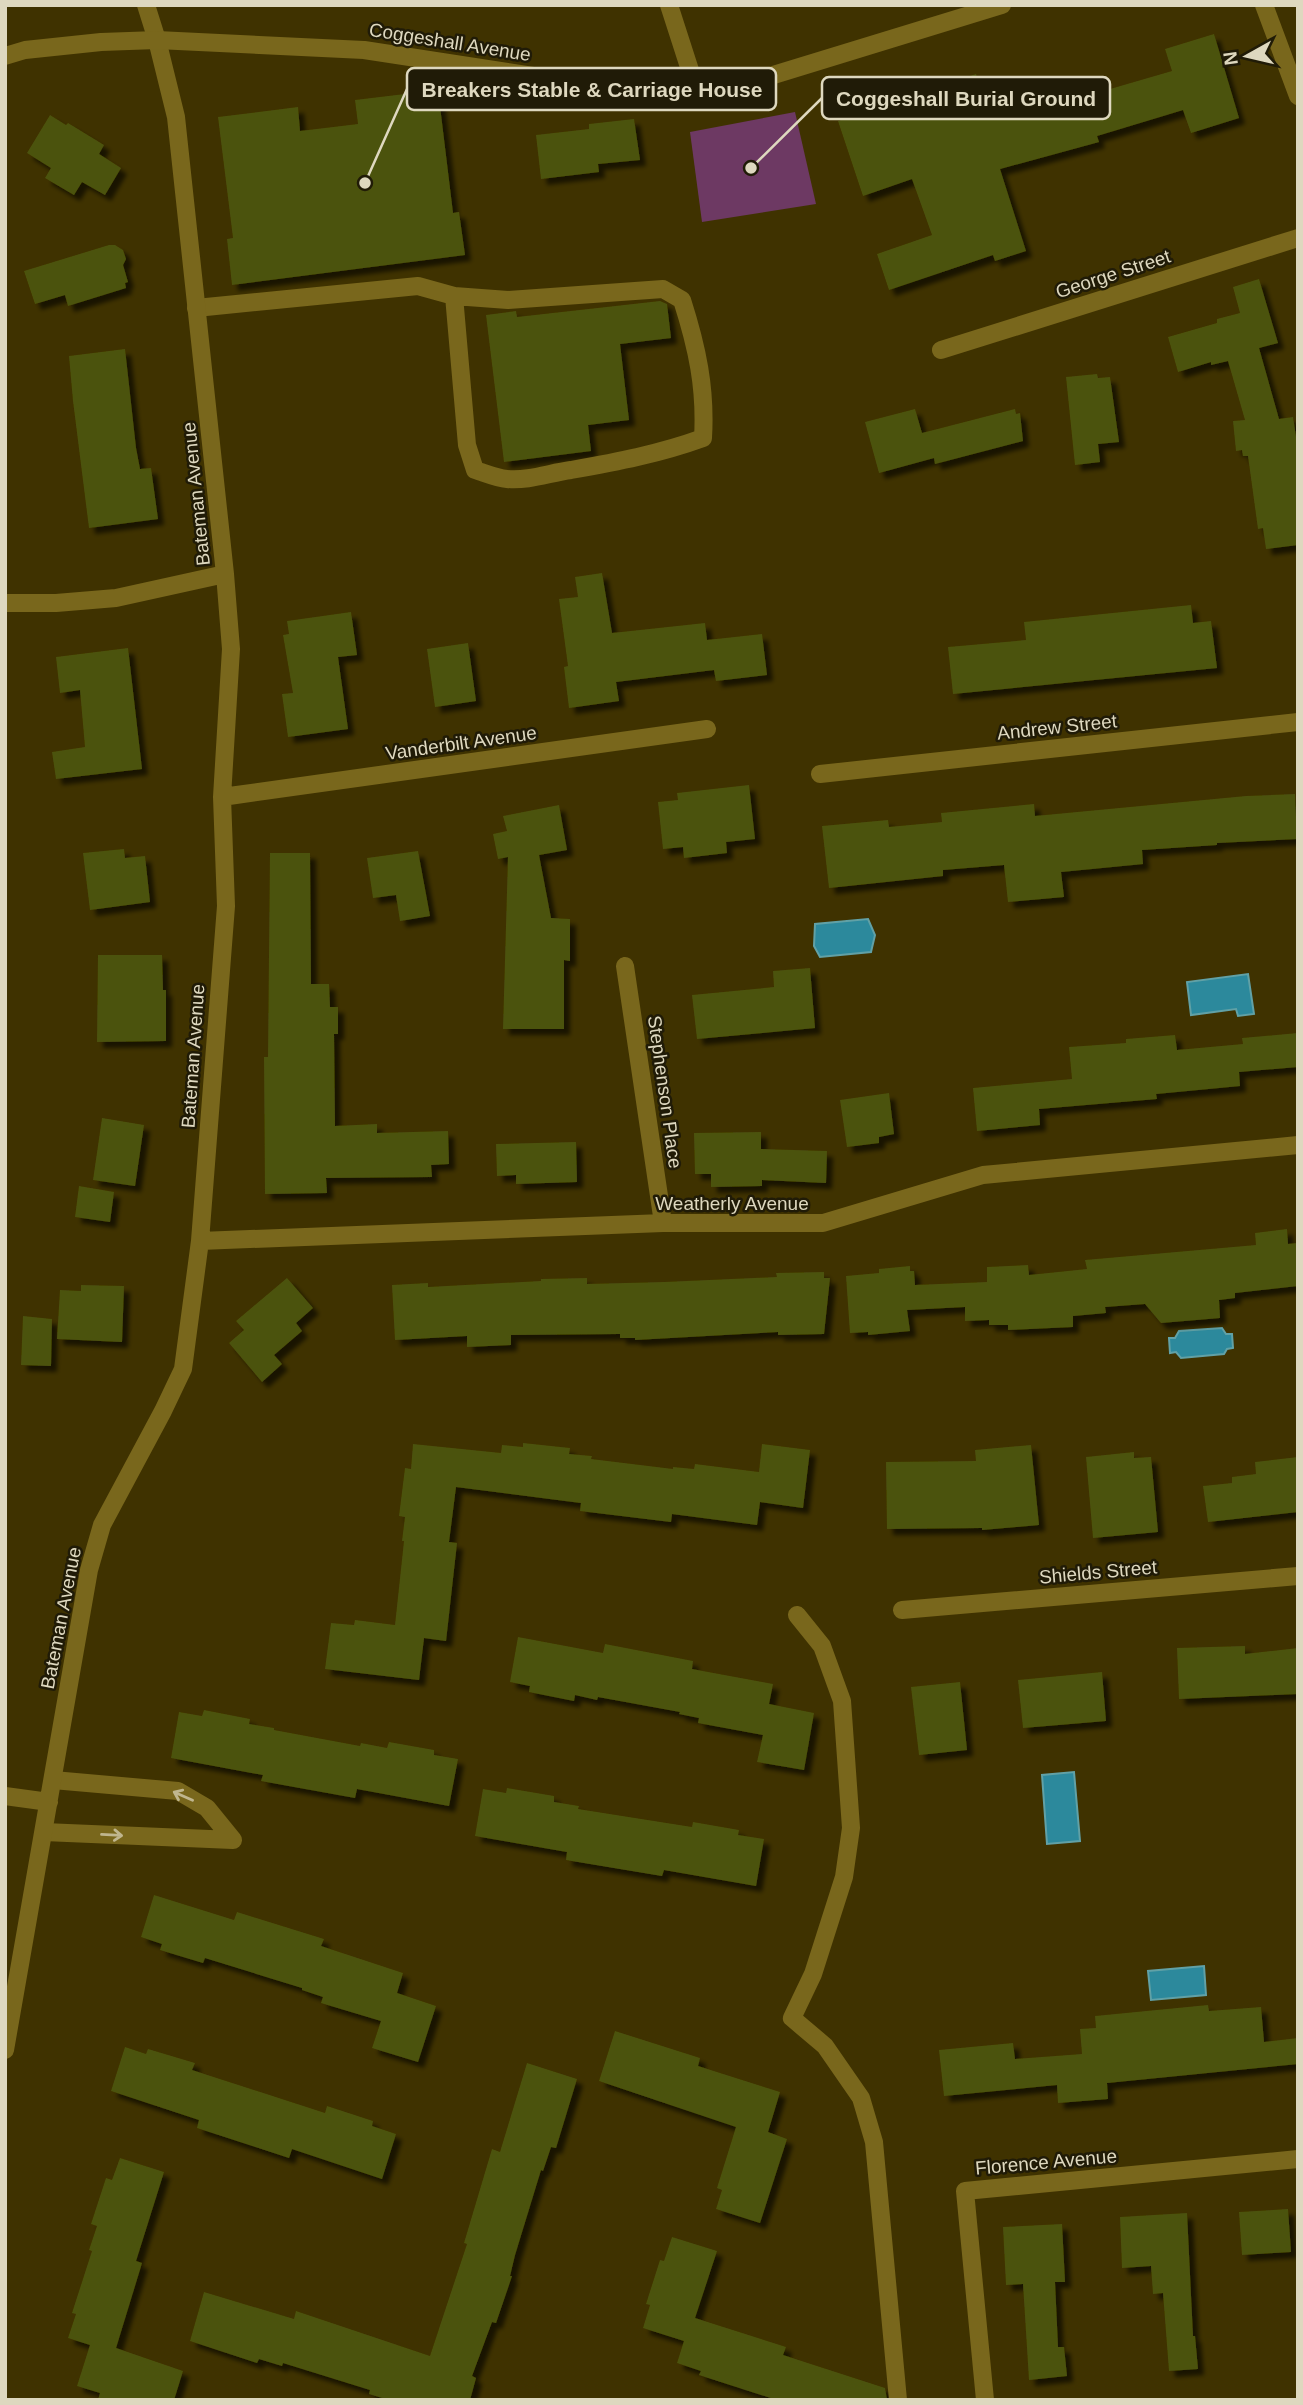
<svg xmlns="http://www.w3.org/2000/svg" width="1303" height="2405" viewBox="0 0 1303 2405" font-family="Helvetica,sans-serif">
<defs>
<filter id="shadow"><feDropShadow dx="6" dy="6" stdDeviation="2" flood-color="#0009"/></filter>
</defs>
<rect width="100%" height="100%" fill="#3f3200"/>
<path fill="#6d3963" d="M795 112 816 204 702 222 690 132Z"/>
<path fill="#2c899c" stroke="#61a1a6" stroke-width="2" d="M868 919 875 935 871 952 820 957 814 946 815 924Z
M1248 974 1254 1014 1238 1016 1236 1009 1191 1015 1187 982Z
M1222 1328 1226 1334H1232L1233 1348 1227 1349 1224 1354 1181 1358 1176 1352 1170 1353 1169 1338H1175L1179 1331Z
M1074 1772 1080 1841 1047 1844 1042 1775Z
M1204 1966 1206 1995 1151 2000 1148 1971Z"/>
<path fill="#4c520c" filter="url(#shadow)" d="M1214 34 1239 118 1191 133 1183 110 1097 136 1099 142 1000 169 1026 251 995 261 993 255 889 290 877 254 932 235 912 179 863 196 838 121 976 74 987 105 1081 79 1086 96 1172 71 1165 49Z
M438 90 453 213 459 212 465 255 232 285 227 239 233 238 218 117 298 107 300 131 358 124 355 100Z
M50 115 66 125 68 123 104 145 99 154 121 168 105 195 82 182 74 195 45 178 51 168 27 153Z
M634 119 640 160 598 164 599 172 541 179 536 135 589 129V124Z
M109 245H115L123 250 126 259 123 265 128 282 125 283 126 288 68 306 65 295 35 304 24 271Z
M1259 279 1278 343 1259 348 1279 419 1293 417 1298 450V545L1266 549 1263 528 1258 529 1248 456H1243L1242 450 1236 451 1233 421 1245 420 1228 361 1211 365V362L1178 372 1168 337 1217 323V319L1240 313 1233 287Z
M660 301 667 304 671 338 620 344 629 420 588 425 591 451 504 462 486 315 516 311 517 317Z
M125 349 136 448 140 469 151 468 158 519 89 528 73 401 69 356Z
M1097 374 1098 378 1110 377 1119 442 1098 444 1100 462 1075 465 1066 377Z
M915 409 922 433 1015 409 1016 414 1020 413 1023 441 935 464 934 458 879 473 865 422Z
M602 573 612 633 705 623 707 640 762 634 767 675 716 681 714 670 616 682 619 701 569 708 564 667 568 666 559 599 578 597 575 577Z
M1191 605 1193 623 1211 621 1217 668 953 694 948 647 1026 640 1024 622Z
M351 612 357 655 338 657 348 729 288 737 282 694 293 693 283 635 289 634 287 621Z
M468 643 476 701 435 707 427 649Z
M128 648 142 769 56 779 52 752 85 747 80 690 60 693 56 657Z
M749 785 755 839 726 842 727 853 684 858 683 847 663 849 658 802 678 800 677 793Z
M1295 794 1297 839 1217 843V845L1142 850 1143 864 1061 872 1064 897 1008 902 1004 865 943 870V876L829 888 822 826 888 820 889 827 942 822 941 813 1034 804 1035 816 1246 796Z
M559 805 567 850 539 855 551 918 570 919V961L564 960V1029H503L508 857 498 859 493 834 507 831 503 816Z
M124 849 125 858 145 856 150 902 90 910 83 853Z
M418 851 430 916 400 921 396 895 373 898 367 858Z
M270 853H310L311 984H329L330 1007H338V1034H334L335 1126 377 1124V1133L448 1131 449 1164 431 1165 432 1177 326 1178 327 1193 265 1194 264 1057H268Z
M98 955H162L163 990H166V1041L97 1042Z
M810 968 815 1028 697 1039 692 995 774 987 773 971Z
M1298 1033V1067L1239 1072 1240 1086 1156 1094 1157 1099 1039 1109 1040 1125 977 1131 973 1088 1072 1079 1069 1047 1126 1043V1039L1175 1035 1177 1050 1243 1044 1242 1038Z
M889 1093 894 1134 879 1137V1143L847 1147 840 1100Z
M102 1118 144 1125 135 1186 93 1180Z
M761 1132V1149L827 1151 826 1183 762 1180V1186L711 1187V1174H695L694 1133Z
M576 1142 577 1182 516 1184V1175L497 1176 496 1144Z
M79 1186 114 1192 110 1222 75 1217Z
M1287 1229 1288 1244 1298 1243V1286L1235 1293V1298L1219 1300 1220 1318 1161 1323 1145 1304 1105 1307 1106 1313 1073 1316V1327L1008 1330V1325H989V1320L965 1321V1307L907 1310 910 1331 868 1335V1332L850 1333 846 1276 879 1273V1269L910 1266V1271H914L915 1285 987 1282V1267L1028 1265 1029 1275 1087 1269 1085 1260 1256 1245 1255 1233Z
M824 1272V1278H830L824 1334 778 1335V1332L635 1340V1338H620V1334L511 1335V1345L467 1347V1336L395 1340 392 1285 428 1283V1287L541 1281V1279L587 1278V1284L664 1282 777 1277 776 1273Z
M287 1278 313 1308 296 1323 302 1331 274 1355 282 1364 262 1382 229 1343 244 1330 236 1321Z
M81 1285 124 1286 122 1342 57 1339 60 1290 81 1291Z
M23 1316 52 1319 51 1366 21 1365Z
M523 1443 570 1448 569 1454 592 1456 591 1459 673 1469V1467L694 1469 695 1464 759 1472 762 1444 810 1450 803 1508 760 1502 757 1525 672 1514 671 1522 580 1511 581 1503 456 1487 449 1542 457 1543 446 1641 424 1638 419 1680 325 1669 331 1623 354 1625 355 1620 395 1625 404 1541H402L405 1517 399 1516 405 1468 411 1469 413 1444 501 1453 502 1445 523 1447Z
M1031 1445 1039 1525 982 1530V1528L887 1529 886 1462 976 1461 975 1450Z
M1134 1452V1458L1151 1457 1158 1532 1093 1538 1086 1457Z
M1298 1457V1512L1208 1522 1203 1486 1232 1483V1477L1256 1474 1255 1462Z
M518 1637 603 1653 605 1644 693 1661 692 1669 773 1684 769 1704 814 1713 804 1770 757 1762 763 1735 698 1723 699 1718 679 1714 680 1712 598 1697 597 1700 575 1695 574 1701 529 1692 530 1686 510 1682Z
M1245 1646V1654L1298 1648V1694L1179 1699 1177 1648Z
M1102 1672 1106 1721 1023 1728 1018 1680Z
M960 1682 967 1750 919 1755 911 1687Z
M204 1710 250 1719 249 1724 274 1728V1730L360 1746 361 1743 387 1748 389 1742 434 1750V1755L458 1759 449 1806 357 1789 355 1798 261 1781 263 1775 171 1758 179 1712 202 1716Z
M507 1788 554 1796V1802L579 1806 578 1809 692 1827 693 1822 739 1830 738 1835 764 1839 756 1886 664 1870 662 1876 566 1860 567 1852 475 1836 483 1789 506 1793Z
M154 1895 234 1920 237 1912 324 1939 321 1946 403 1973 397 1993 436 2006 418 2062 372 2048 381 2021 321 2003 323 1997 302 1990V1988L205 1958 203 1963 160 1950 162 1944 141 1937Z
M1208 2005 1209 2011 1261 2007 1264 2042 1298 2038V2064L1107 2083 1108 2099 1058 2103 1057 2085 944 2096 939 2050 1013 2043 1015 2059 1082 2054 1080 2029 1096 2028 1095 2016Z
M615 2031 700 2058 698 2066 780 2092 768 2132 787 2139 760 2223 716 2209 722 2190 717 2188 736 2127 599 2081Z
M125 2047 146 2054 148 2049 195 2063 192 2070 325 2113 327 2106 373 2121 372 2126 396 2134 382 2179 292 2149 289 2158 197 2128 199 2120 111 2091Z
M527 2063 577 2079 556 2148 551 2147 543 2171 541 2170 515 2255 510 2276H512L496 2323 492 2322 472 2376 476 2378 470 2400H389L369 2394 370 2390 283 2363 282 2366 259 2359 257 2363 190 2341 204 2292 294 2319 296 2311 430 2356 467 2244 464 2243 492 2149 500 2152Z
M120 2158 164 2172 136 2261 142 2263 116 2348 183 2371 174 2400H98L100 2393 77 2386 90 2345 68 2338 76 2314 72 2313 92 2251 89 2250 97 2226 91 2224 106 2178 112 2180Z
M1288 2209 1291 2252 1242 2255 1239 2212Z
M1187 2213 1193 2336H1195L1198 2369 1169 2371 1163 2293 1153 2294 1151 2266 1122 2268 1120 2217Z
M1062 2224 1065 2282H1055L1058 2347H1064L1067 2376 1029 2380 1023 2284 1006 2285 1003 2227Z
M672 2237 717 2251 695 2318 786 2347 783 2355 885 2388 887 2400H777L699 2375 701 2371 677 2363 684 2341 643 2328 650 2305 646 2304 660 2260 664 2261Z"/>
<g fill="none" stroke-linecap="round" stroke-linejoin="round">
<path stroke="#79671c" stroke-width="18" d="M663 289 682 300C697 347 706 388 703 438 659 454 616 462 571 470 549 473 529 481 507 479 496 478 485 473 475 470L467 445 454 296 508 300Z
M196 308 418 286 454 296
M797 1615 822 1646 842 1701 851 1828 844 1877 813 1974 792 2018 825 2046 861 2098 874 2142 898 2400
M53 1780 178 1791 207 1808 233 1840
M44 1832 233 1840"/>
<path stroke="#79671c" stroke-width="18" d="M669 5 698 95
M941 350 1298 238
M5 603H56L116 598 225 574
M820 774 1298 722
M222 797 707 729
M625 966 663 1223
M200 1241 663 1223H823L983 1175 1298 1145
M902 1610 1298 1576
M5 1796 49 1802
M5 2050 89 1570 102 1525 163 1411 183 1369 200 1241 226 906 222 797 231 649 225 574 176 117 157 40 146 5
M985 2400 965 2191 1298 2159"/>
<path stroke="#79671c" stroke-width="18" d="M1264 5 1298 96
M5 56 25 50 101 42 157 40 364 50 671 97 698 95 731 88 1002 5"/>
</g>
<defs><path id="oneway-shaft" d="M-6 0H5M1.5-3L5.5 0L1.5 3" fill="none" stroke-width="1.6" stroke-linecap="round" stroke-linejoin="round" transform="scale(1.75)"/></defs>
<g stroke="#c0b68e">
<use href="#oneway-shaft" transform="translate(183 1796) rotate(-156)"/>
<use href="#oneway-shaft" transform="translate(112 1835) rotate(3)"/>
</g>
<g text-anchor="middle" dominant-baseline="central" stroke-width="5" stroke-linejoin="round" paint-order="stroke">
<g font-size="19" fill="#ded8bf" stroke="#201b07">
<text transform="translate(450 42) rotate(9)">Coggeshall Avenue</text>
<text transform="translate(1113 274) rotate(-18)">George Street</text>
<text transform="translate(196 494) rotate(-96)">Bateman Avenue</text>
<text transform="translate(1057 727) rotate(-6)">Andrew Street</text>
<text transform="translate(461 743) rotate(-8)">Vanderbilt Avenue</text>
<text transform="translate(193 1056) rotate(-86)">Bateman Avenue</text>
<text transform="translate(665 1092) rotate(82)">Stephenson Place</text>
<text x="732" y="1203">Weatherly Avenue</text>
<text transform="translate(1098 1572) rotate(-5)">Shields Street</text>
<text transform="translate(61 1618) rotate(-79)">Bateman Avenue</text>
<text transform="translate(1046 2162) rotate(-5)">Florence Avenue</text>
</g>
</g>
<path fill="none" stroke="#ded8bf" stroke-width="2.5" d="M365 183L407 89M751 168L822 98"/>
<g fill="#ded8bf" stroke="#201b07" stroke-width="2.5">
<circle cx="365" cy="183" r="7"/>
<circle cx="751" cy="168" r="7"/>
</g>
<g fill="#201b07" stroke="#ded8bf" stroke-width="2.5">
<rect x="407" y="68" width="369" height="42" rx="7"/>
<rect x="822" y="77" width="288" height="42" rx="7"/>
</g>
<g font-size="21" text-anchor="middle" font-weight="bold" fill="#ded8bf">
<text x="592" y="97">Breakers Stable &amp; Carriage House</text>
<text x="966" y="106">Coggeshall Burial Ground</text>
</g>
<rect width="1303" height="2405" fill="none" stroke="#ded8bf" stroke-width="14"/>
<g transform="translate(1247 56) rotate(262)" stroke="#201b07" stroke-width="5" paint-order="stroke">
<path d="M0-5L12 26L0 18L-12 26Z" fill="#ded8bf"/>
<text y="-10" font-size="19" font-weight="bold" text-anchor="middle" fill="#ded8bf">N</text>
</g>
</svg>
